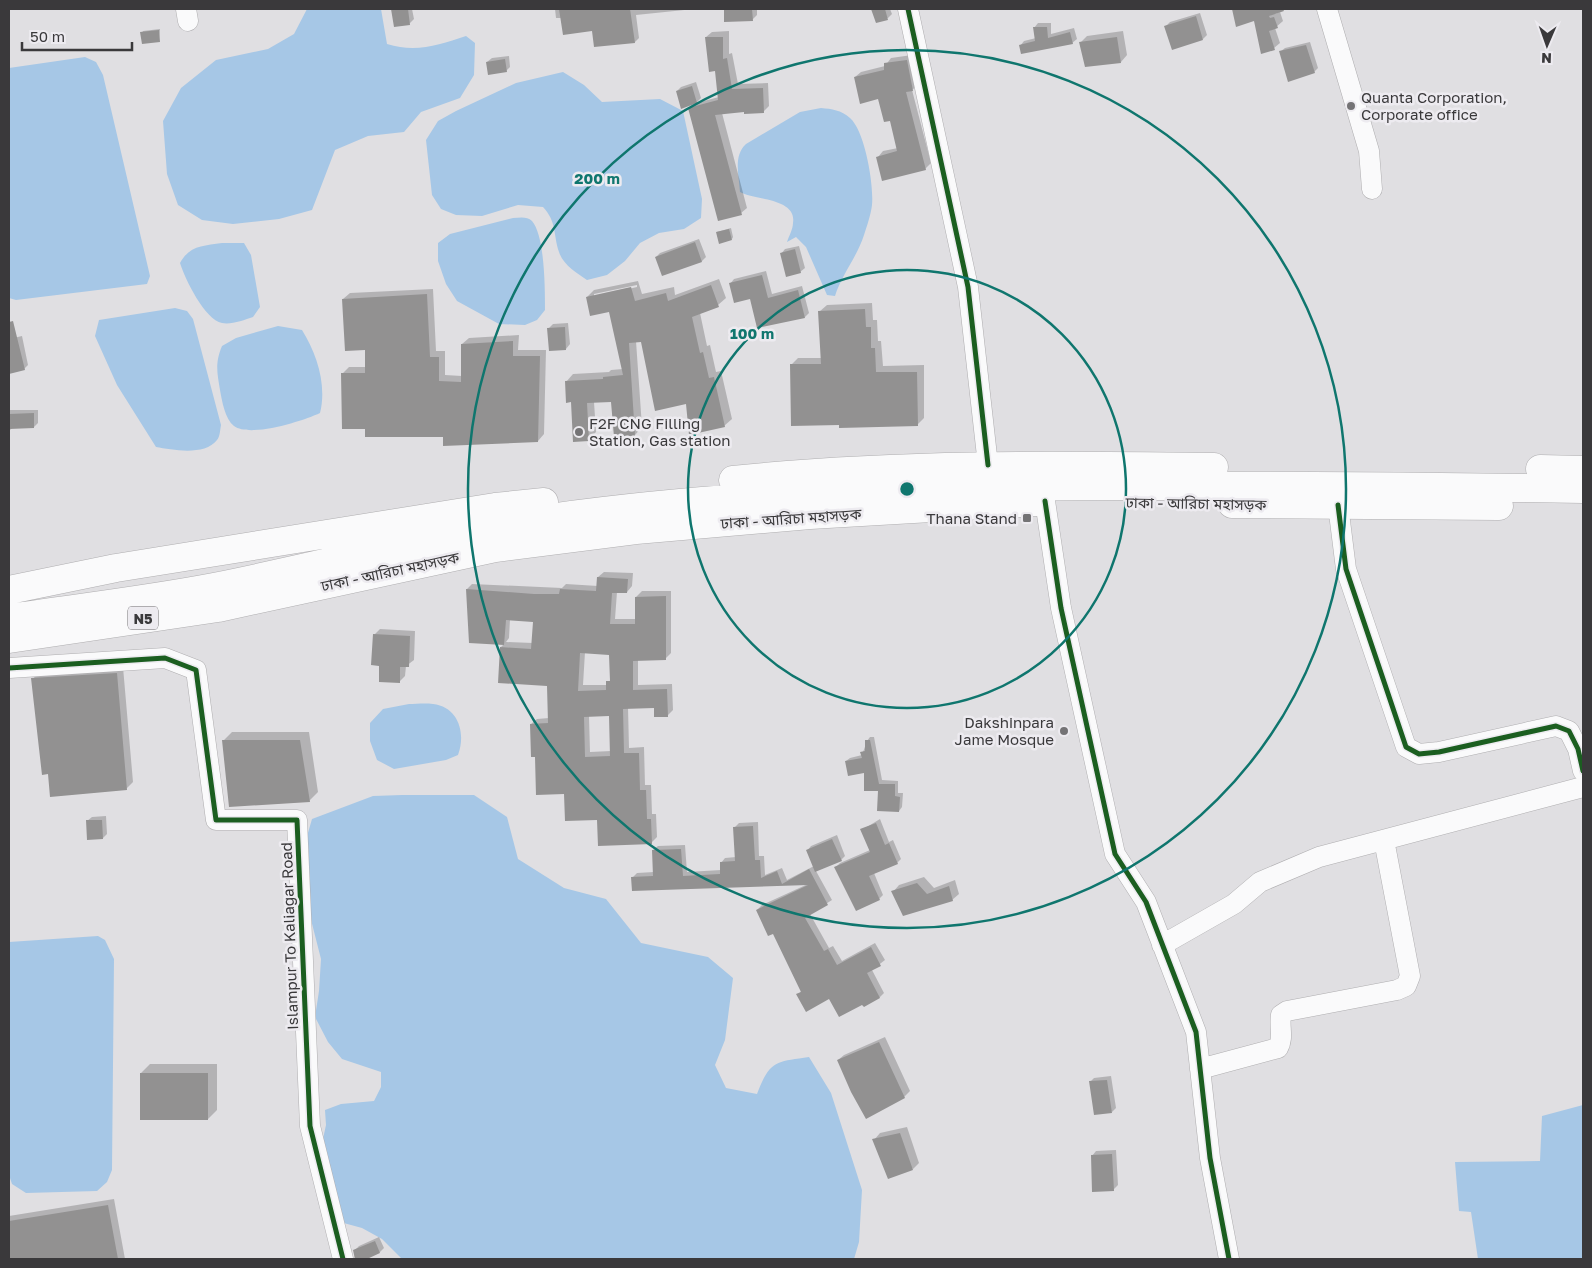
<svg xmlns="http://www.w3.org/2000/svg" width="1592" height="1268" viewBox="0 0 1592 1268" font-family="'Golos Text','Noto Sans Bengali',sans-serif">
<rect width="100%" height="100%" fill="#e0dfe2"/>
<path fill="#a6c7e6" d="M307 9H381L387 44C416 53 439 45 466 36L475 43 474 75 460 98 421 112 404 132 368 136 335 150 312 210 279 219 233 224 202 220 178 205 167 174 163 121 181 88 216 60 268 49 294 34Z
M85 57 96 62 103 75 150 276 147 284 16 300 9 298V68Z
M563 72 584 85 602 102 660 99 683 111 702 199 701 218 684 229 659 233 640 243 625 261 607 275 587 280C577 273 563 265 559 252 553 234 557 222 543 207L518 205 482 216 456 215 441 209 432 195 426 140 438 121 456 111 516 83Z
M821 108C832 109 841 110 850 118 865 131 874 185 872 205 871 214 867 226 864 235 857 257 842 274 835 296L827 295 806 247 796 237 787 242C789 236 793 229 793 223 797 198 754 200 740 192 739 175 733 156 746 144L800 112Z
M513 218C519 218 527 216 532 221 545 236 545 290 545 310L537 320 525 325 499 324 457 301 446 284 438 261V243L450 234Z
M222 243H244L251 255 260 307 253 317C244 320 231 325 222 323 205 320 185 279 180 263 190 245 203 246 222 243Z
M175 308 187 311 193 319 221 425C220 430 220 437 217 440 205 456 173 450 156 447L117 385 95 336 99 320Z
M278 326 302 330C317 354 327 385 320 413 303 421 250 438 234 426 225 419 222 401 220 390 217 372 215 363 222 346L236 338Z
M409 704C416 704 425 703 433 704 459 707 466 734 458 755L446 760 394 769 377 760 370 741V723L383 709Z
M402 795H474L507 817 518 859 564 888 606 899 641 943 708 957 733 978 725 1040 715 1065 726 1088 757 1094C770 1060 776 1062 809 1057L831 1093 862 1190 859 1242 854 1259H402L382 1239 362 1228 340 1222 321 1148 326 1125 325 1110 341 1104 374 1101 381 1087V1072L342 1059 328 1042 315 1017 319 991 321 959 308 908 305 843 312 819 373 796Z
M98 936 105 940 114 959 112 1170 107 1182 97 1191 26 1193 12 1184 9 1175V942Z
M1583 1105V1259H1478L1471 1212 1459 1211 1455 1162 1540 1161 1542 1116Z"/>
<path fill="#0003" fill-rule="evenodd" d="M393 9H412L414 19 409 24 393 11Z
M555 9H581L584 30 561 18H556Z
M606 9H694L636 15 639 38 635 42 595 46 606 15Z
M725 9H757V15L753 19 726 21Z
M873 9H890L892 14 888 18 876 22Z
M1234 9H1274L1275 14 1280 12 1283 21 1275 28 1280 43 1274 48 1255 19 1237 25Z
M1200 13 1207 35 1203 39 1166 26 1170 22Z
M1038 23H1051V34L1074 28 1077 39 1072 43 1020 46 1024 41 1036 38 1034 28Z
M160 29 159 40 142 33 143 31Z
M729 31V54L732 53 738 84 768 83 769 106 763 112 745 110 722 113 747 208 741 213 690 109 696 103 677 91 681 87 696 82 701 98 696 103 719 97 716 70 706 37 712 32Z
M1123 31 1127 55 1121 62 1080 43 1087 36Z
M1310 42 1318 68 1314 72 1280 52 1285 48Z
M912 55 919 84 912 90 931 163 925 169 878 157 883 151 898 148 890 119 879 98 855 77 861 72 885 66 891 58Z
M509 56 510 67 506 71 487 62 492 58Z
M731 228 733 237 732 239 717 232Z
M699 239 706 257 702 261 663 275 656 257 660 253Z
M799 246 805 268 800 272 781 254 785 249Z
M766 271 772 294 802 286 809 313 805 317 751 297 730 284 734 279Z
M719 279 726 298 718 305 700 313 707 346 710 345 716 372 721 371 732 419 724 426 687 402 642 340 636 341 642 427 635 435 613 400 594 402 596 432 588 440 566 382 573 374 609 372 611 370 623 369 610 310 587 297 594 290 638 281 642 294 674 287 675 295ZM637 285V287L594 297V294Z
M433 289 436 351H445V375L462 376V344L469 338 519 335 518 350H546L544 434 538 441 444 436 366 428 342 374 349 367H366V349L343 299 350 293Z
M872 303 873 320H877L878 341H881L883 366 924 365V418L917 425 840 424 791 365 798 358H822L819 312 827 305Z
M568 323 570 344 566 349 549 328 553 324Z
M22 336 28 365 24 369 9 372V339Z
M9 410H38V423L34 427H13L9 431Z
M604 572 633 573 632 586 627 592H617L615 619H636V597L642 591H671V653L665 659 638 660V685L672 684 673 710 667 716 655 707H628L629 748 644 747 645 785H651L652 814H656L657 837 651 843 598 819 565 793 537 756 531 724 537 719 549 718 548 684 501 647 504 644 470 641 467 589 472 584 562 588 566 584 598 586V577ZM510 619 534 621 533 643 506 642 509 638ZM585 652 611 654V678L608 685H583ZM610 715 611 751 590 752 589 716Z
M380 629 415 631 414 660 406 666 405 676 399 682 381 665 374 635Z
M123 667 133 782 126 789 33 679 39 672Z
M232 732H309L318 792 309 801 223 741Z
M870 737H874L882 780 898 781V793H903L902 807 899 811 866 772 846 761 850 758 862 755 867 741Z
M106 816 107 834 103 838 87 821 92 817Z
M880 819 889 842 893 840 901 859 897 863 874 873 883 895 879 899 836 867 840 863 870 850 862 830Z
M758 822 759 856H764L765 875 782 868 787 880 814 866 807 851 811 846 837 835 845 856 841 860 816 871 832 900 810 914 829 948 833 946 842 961 875 943 885 960 872 970 884 993 880 997 864 1006 862 1003 798 995 802 990 774 932 757 910 762 905 808 884 633 890 632 878 637 873 654 872 653 850 658 846 685 845 687 872 721 870V863L725 858 736 857 734 828 739 823Z
M924 877 934 888 955 880 959 894 952 900 893 892 899 885Z
M885 1037 910 1091 904 1097 838 1060 844 1055Z
M150 1064H217V1110L208 1119 141 1073Z
M1111 1076 1116 1108 1112 1112 1090 1082 1094 1078Z
M907 1127 919 1163 913 1169 874 1140 880 1133Z
M1116 1150 1118 1185 1113 1190 1092 1156 1096 1151Z
M114 1199 125 1259H9V1216Z
M379 1237 384 1248 380 1252 363 1259H355L354 1251 359 1246Z"/>
<path fill="#929191" fill-rule="evenodd" d="M391 9H408L410 25 394 27Z
M559 9H630L635 43 594 47 592 31 563 35Z
M724 9H752L753 21 724 22Z
M871 9H885L888 20 876 23Z
M1232 9H1283L1284 11 1269 16 1270 18 1274 17 1278 28 1269 31 1275 50 1261 54 1254 21 1236 27Z
M1196 16 1203 40 1172 50 1164 26Z
M1033 27H1047L1048 38 1070 32 1073 44 1021 54 1019 45 1035 41Z
M159 30 160 42 142 44 140 32Z
M705 37H723V59L727 58 732 89 763 88 764 113 744 114V112L715 115 742 215 718 221 688 108 718 100 715 71 709 72Z
M1117 37 1121 63 1085 67 1079 42Z
M1306 45 1315 73 1288 82 1279 51Z
M505 59 507 72 488 75 486 62Z
M907 60 913 91 906 92 926 170 882 181 876 157 897 151 890 121 884 122 878 99 860 104 854 77 884 70V63Z
M692 86 697 103 681 109 676 91Z
M729 229 732 240 719 244 716 232Z
M695 242 702 262 662 276 655 257Z
M795 249 801 273 786 277 780 253Z
M762 275 768 298 798 290 805 318 757 328 750 299 734 303 729 283Z
M711 285 719 307 692 317 700 353 703 352 709 378 714 377 725 427 689 435 686 404 655 411 641 342 629 343 635 436 614 437 611 402 587 403 589 441 573 442 571 402 566 403 565 381 603 379V377L623 375 609 312 590 316 586 297 631 287 635 301 666 293 668 301Z
M427 294 430 357H439V381L461 382V344L513 341V356H540L538 442 443 446V437H365V429H342L341 373H365V350L345 351 342 299Z
M865 309 866 327H871V348H875L876 372H917L918 426 839 428V425L791 426 790 364H821L818 311Z
M13 321 25 370 9 374V322Z
M565 327 566 350 549 351 547 328Z
M34 413V428L9 429V414Z
M597 577 628 579 627 593H612L610 624H635V597L666 596V660L633 661V690L667 689 668 717H654V708L623 709 624 753H639L640 790H646L647 819H651L652 844 598 846 597 820 565 821 564 794 536 795 535 757H531L530 724 548 723 547 686 498 683 500 647 531 649 533 622 506 620 504 645 469 643 466 589 534 594H559L560 589 596 591ZM580 653 609 655 610 681H606V690L578 691ZM609 716 610 756 585 757 584 717Z
M373 634 410 636 409 667H400V683L379 682V666L371 665Z
M117 673 127 790 50 797 48 774 42 775 31 678Z
M222 740H300L310 802 229 807Z
M865 740H870L879 784H895V796L900 797 899 812 877 811 878 791H864V773L848 776 845 761 862 758 860 752 865 751Z
M86 820H102L103 839 87 840Z
M876 823 885 845 889 843 898 864 869 876 880 900 856 911 834 867 870 852 860 829Z
M753 826 755 860H760L761 878 777 871 782 884 809 869 828 905 805 918 824 951 828 949 837 965 871 947 881 966 867 973 880 998 864 1007 862 1005 839 1017 829 999 806 1012 796 994 801 992 773 934 768 936 756 910 808 885 632 891 631 877 653 876 652 850 681 849 683 876 720 874V862L735 861 733 827Z
M832 839 842 861 815 872 806 850Z
M917 883 927 894 949 886 953 901 903 916 891 891Z
M879 1042 905 1098 866 1119 851 1092 837 1060Z
M140 1073H208V1120H140Z
M1107 1080 1112 1113 1094 1115 1089 1081Z
M900 1133 913 1170 888 1179 872 1139Z
M1112 1154 1114 1191 1092 1192 1091 1155Z
M108 1205 118 1259H9V1221Z
M375 1241 380 1253 367 1259H355L353 1250Z"/>
<g fill="none" stroke-linecap="round" stroke-linejoin="round">
<defs>
<path id="minor" d="M186 9 188 21
M908 9 968 287 988 465
M1327 9 1369 151 1372 189
M1045 501 1061 608 1115 854 1146 902 1196 1032 1210 1158 1229 1259
M1338 505 1346 569 1406 747 1419 754 1439 752 1556 726 1569 731 1578 749 1583 771
M9 668 165 658 196 670 216 820H297L310 1126 343 1259
M1162 945 1234 904 1260 882 1319 857 1583 787
M1200 1069 1278 1048C1284 1038 1279 1027 1281 1015L1287 1011 1397 990 1406 986 1410 976 1384 840"/>
<path id="highway" d="M1540 469 1583 470
M733 480C893 463 1054 465 1214 467
M1232 504 1499 506
M9 590 116 568 495 507 544 502
M9 618C77 608 146 600 214 587 325 565 436 534 549 518 744 491 941 486 1137 486 1286 485 1434 486 1583 489
M9 639 218 608 495 548 636 530 810 515 1037 502"/>
</defs>
<use href="#minor" stroke="#afaeb0" stroke-width="21"/>
<use href="#highway" stroke="#afaeb0" stroke-width="29"/>
<use href="#minor" stroke="#fafafb" stroke-width="20"/>
<use href="#highway" stroke="#fafafb" stroke-width="28"/>
<defs>
<path id="cycleway" d="M908 9 968 287 988 465
M1045 501 1061 608 1115 854 1146 902 1196 1032 1210 1158 1229 1259
M1338 505 1346 569 1406 747 1419 754 1439 752 1556 726 1569 731 1578 749 1583 771
M9 668 165 658 196 670 216 820H297L310 1126 343 1259"/>
</defs>
<use href="#cycleway" stroke="#edebf0" stroke-width="8"/>
<use href="#cycleway" stroke="#1b5e20" stroke-width="5"/>
</g>
<g fill="none" stroke="#0f766e" stroke-width="2.5">
<circle cx="907" cy="489" r="219"/>
<circle cx="907" cy="489" r="439"/>
</g>
<g fill="#747375" stroke="#edebf0" stroke-width="2">
<circle cx="1351" cy="106" r="5"/>
<circle cx="579" cy="432" r="5"/>
<rect x="1022" y="513" width="10" height="10" rx="2.5"/>
<circle cx="1064" cy="731" r="5"/>
</g>
<g text-anchor="middle" dominant-baseline="central" stroke-width="5" stroke-linejoin="round" paint-order="stroke">
<rect fill="#edebf0" stroke="#706e71" stroke-width="1" x="128" y="606.5" width="30" height="23" rx="4"/>
<g font-size="14" font-weight="bold" fill="#3a393b">
<text x="143" y="618">N5</text>
</g>
<g font-size="15" fill="#3a393b" stroke="#edebf0" text-anchor="start">
<text x="1361" y="97">Quanta Corporation,<tspan x="1361" dy="17">Corporate office</tspan></text>
<text x="589" y="423">F2F CNG Filling<tspan x="589" dy="17">Station, Gas station</tspan></text>
<text x="1017" y="518" text-anchor="end">Thana Stand</text>
<text x="1054" y="722" text-anchor="end">Dakshinpara<tspan x="1054" dy="17">Jame Mosque</tspan></text>
</g>
<g font-size="15" fill="#3a393b" stroke="#edebf0">
<text transform="translate(1196 503) rotate(1)">ঢাকা - আরিচা মহাসড়ক</text>
<text transform="translate(791 518) rotate(-4)">ঢাকা - আরিচা মহাসড়ক</text>
<text transform="translate(390 571) rotate(-12)">ঢাকা - আরিচা মহাসড়ক</text>
<text transform="translate(289 936) rotate(-92)">Islampur To Kaliagar Road</text>
</g>
</g>
<circle cx="907" cy="489" r="8" fill="#0f766e" stroke="#edebf0" stroke-width="2.5"/>
<g font-size="15" text-anchor="middle" font-weight="bold" fill="#0f766e" stroke="#edebf0" stroke-width="5" stroke-linejoin="round" paint-order="stroke">
<text x="597" y="184">200 m</text>
<text x="752" y="339">100 m</text>
</g>
<rect width="1592" height="1268" fill="none" stroke="#3a393b" stroke-width="20"/>
<g transform="translate(1547 45) rotate(182)" stroke="#edebf0" stroke-width="4" paint-order="stroke">
<path d="M0-4L9 19L0 12L-9 19Z" fill="#3a393b"/>
<text y="-8" font-size="14" font-weight="bold" text-anchor="middle" fill="#3a393b">N</text>
</g>
<path d="M22 42v8h110v-8" fill="none" stroke="#3a393b" stroke-width="2.5"/>
<text x="30" y="42" font-size="15" fill="#3a393b" stroke="#edebf0" stroke-width="4" paint-order="stroke">50 m</text>
</svg>
